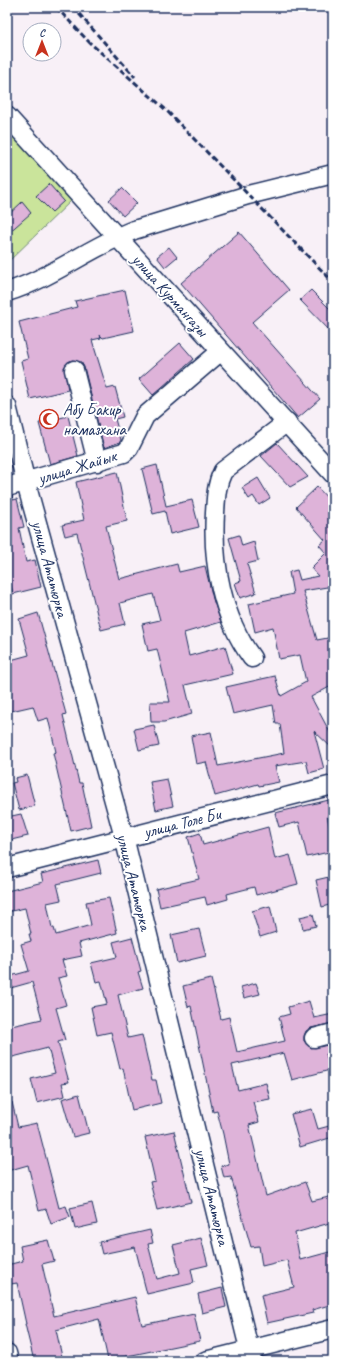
<svg xmlns="http://www.w3.org/2000/svg" width="340" height="1368" viewBox="0 0 340 1368" font-family="Caveat,sans-serif">
<rect width="100%" height="100%" fill="#f8f0f7"/>
<filter id="ink" filterUnits="userSpaceOnUse"><feTurbulence type="fractalNoise" baseFrequency=".025" numOctaves="2"/><feDisplacementMap in="SourceGraphic" scale="8" xChannelSelector="R" yChannelSelector="G"/><feConvolveMatrix kernelMatrix="1 2 1 2 8 2 1 2 1" color-interpolation-filters="sRGB"/></filter>
<g filter="url(#ink)">
<path fill="#cae49b" stroke="#728a7c" d="M7 126 73 199 7 263Z"/>
<path fill="#deb3d9" stroke="#1b2f5e" d="M49 184 64 201 52 212 36 196Z
M122 188 137 203 123 216 109 200Z
M22 202 31 213 7 234V216Z
M239 232 289 290 252 322 320 399 298 418 181 283Z
M169 247 177 257 165 267 157 257Z
M125 290 134 331 103 338 100 335 101 338 92 340 107 389 115 387 123 417 115 419 121 440 120 442 104 448 84 367 81 362 72 360 64 367 68 390 30 399 21 361 28 359 19 322 77 307 75 301Z
M311 290 333 312V334L300 300Z
M180 343 194 359 153 395 139 379Z
M68 416 78 456 50 464 39 423Z
M277 443 308 477 290 487 261 456Z
M157 465 166 506 192 500 199 527 170 534 165 511 153 514 142 469Z
M117 472 127 521 106 526 119 579 177 564 179 572 205 566 213 599 221 622 184 633 189 656 225 646 233 674 185 685 192 714 164 722H151L150 702H170L157 649 148 651 142 624 160 620 153 594 120 603 125 624 101 630 77 533 65 536 62 525 84 520 76 482Z
M258 478 270 498 259 505 253 496 249 499 242 488Z
M317 487 333 504V570L328 575 333 581V586L303 591 317 640 333 637V685L311 697 333 738V749L314 731 324 769 309 773 306 761 275 766 279 782 259 786 258 784 215 796 206 762 196 764 191 736 211 732 218 766 284 753 280 724H276L273 705 233 714 226 687 275 676 281 696 306 682 300 655 279 659 273 627 255 632 249 604 293 594 289 572 297 570 300 580 318 576 311 568 326 553 319 545 325 540 296 507Z
M12 496 13 500 17 499 24 527 19 528 26 562 35 560 41 587 13 594 7 568V497Z
M239 535 242 546 254 542 258 561 247 564 256 593 240 598 235 583 241 581 229 538Z
M38 613 66 714 63 715 79 783H82L91 826 71 831 53 753 56 752 48 718 38 721 33 706 7 712V661L29 655 19 619Z
M154 725 159 746 139 750 134 729Z
M27 775 35 806 19 810 12 783 16 782 15 778Z
M167 779 173 806 156 810 150 782Z
M333 799V814L327 816 333 840V851L307 857 299 822 279 827 275 813Z
M21 814 28 836 7 841V817Z
M268 827 275 859 290 855 298 884 256 895 254 887 227 894 228 899 207 905 205 897 160 907 156 889 199 879 188 837 200 833 203 845Z
M98 860 101 873 57 884 61 900 47 903 52 928H54L56 935 91 925 86 902 109 898 117 933 79 943 82 956 62 960 67 976 58 978 66 1005 56 1008 65 1040 58 1042 69 1082 62 1083 65 1096 37 1103 31 1079 55 1073 48 1048 9 1058 7 1051V1027L42 1019 32 982 7 989V977L29 971 21 944 31 941 29 934H31L25 908 7 912V891L43 882 41 874Z
M333 876V904L322 907 316 880Z
M270 906 276 932 260 937 252 911Z
M313 914 316 926 303 929 300 917Z
M199 929 206 956 177 963 171 935Z
M132 937 141 971 138 972 143 988 118 995 128 1038 142 1035 152 1080H156L161 1103 132 1110 123 1068 120 1069 111 1032 97 1035 91 1007 107 1004 101 981 96 982 91 963 117 957 113 942Z
M211 979 221 1019 229 1017 237 1052 285 1041 279 1017 290 1014 288 1007 309 1001 314 1018 333 1014V1023L311 1028 306 1031 304 1036V1041L311 1048 332 1044 333 1052 326 1054 330 1070 292 1080 284 1053 232 1065 238 1090 266 1083 270 1099 253 1102 259 1122 249 1125 266 1196 305 1182 312 1201 333 1196V1222L295 1233 300 1260 333 1251V1304L312 1310 313 1313 267 1323 261 1295 294 1287 287 1260 262 1266 259 1246 251 1247 231 1177 224 1178 221 1166 229 1164 223 1134 217 1111 213 1112 191 1006 188 1007 183 986Z
M256 983 260 994 244 998 241 987Z
M79 1094 89 1133 73 1137 62 1099Z
M7 1102H12L18 1127 37 1123 59 1208 66 1206 70 1217 51 1224 46 1209 39 1211 28 1165 7 1171Z
M312 1109 318 1129 333 1125V1137L300 1147 291 1114Z
M174 1131 191 1202 157 1210 150 1182 155 1181 145 1137Z
M92 1203 97 1224 75 1229 70 1208Z
M150 1230 153 1243 148 1244 157 1279 180 1273 173 1245 201 1238 208 1265 191 1269 194 1283 147 1294 135 1247 102 1254 99 1242Z
M48 1240 54 1261 42 1264 54 1316 135 1297 142 1325 194 1314 200 1341 108 1360 99 1319 56 1330 63 1361H34L25 1324H26L17 1283 11 1284 7 1265 23 1261 20 1246Z
M222 1288 226 1307 202 1313 198 1294Z"/>
<g fill="none" stroke-linecap="round" stroke-linejoin="round">
<defs>
<path id="minor" d="M7 116 333 474
M7 292C52 278 90 247 134 230L248 195 333 174
M74 370 97 462
M7 406 26 483 124 837 252 1361
M7 487 124 453 129 448 145 416 221 351
M252 658C222 617 212 563 215 513 216 498 216 485 223 471L287 422
M7 868 333 785
M314 1038 333 1033
M7 1353 9 1361
M205 1361 333 1329"/>
</defs>
<use href="#minor" stroke="#1b2f5e" stroke-width="21"/>
<use href="#minor" stroke="#fff" stroke-width="18"/>
<path stroke="#1b2f5e" stroke-width="3" stroke-dasharray="6 3" stroke-linecap="butt" d="M56 7 90 43 165 109 333 282
M73 7 135 77"/>
</g>
</g>
<defs>
<symbol id="mosque-ring" viewBox="-11 -11 22 22"><circle r="9.5" fill="#fff" stroke="#c8321e" stroke-width="1.5"/><path d="M3.5-4.9A6 6 0 1 0 3.5 4.9A5 5 0 1 1 3.5-4.9Z" fill="#c8321e"/></symbol>
</defs>
<g fill-rule="evenodd">
<use href="#mosque-ring" x="38" y="408" width="22" height="22"/>
</g>
<g text-anchor="middle" dominant-baseline="central" stroke-width="4" stroke-linejoin="round" paint-order="stroke">
<g font-size="17" fill="#1b2f5e" stroke="#fff">
<text transform="translate(170 295) rotate(48)">улица Курмангазы</text>
<text transform="translate(77 467) rotate(-17)">улица Жайык</text>
<text transform="translate(50 569) rotate(75)">улица Ататюрка</text>
<text transform="translate(182 823) rotate(-14)">улица Толе Би</text>
<text transform="translate(134 882) rotate(76)">улица Ататюрка</text>
<text transform="translate(212 1197) rotate(76)">улица Ататюрка</text>
</g>
<g font-size="17" fill="#1b2f5e" stroke="#fff" text-anchor="start">
<text x="63" y="409">Абу Бакир<tspan x="63" dy="20">намазхана</tspan></text>
</g>
</g>
<rect width="340" height="1368" fill="none" stroke="#fff" stroke-width="24"/>
<rect x="12" y="12" width="316" height="1344" fill="none" stroke="#1b2f5e" stroke-width="1.5" filter="url(#ink)"/>
<g transform="translate(42 42)"><circle r="19" fill="#ffffff" stroke="#a4acbf"/>
<path d="M0-3L7 15L0 10L-7 15Z" fill="#c8321e"/>
<text y="-6" font-size="11" font-weight="bold" text-anchor="middle" fill="#1b2f5e">С</text>
</g>
</svg>
